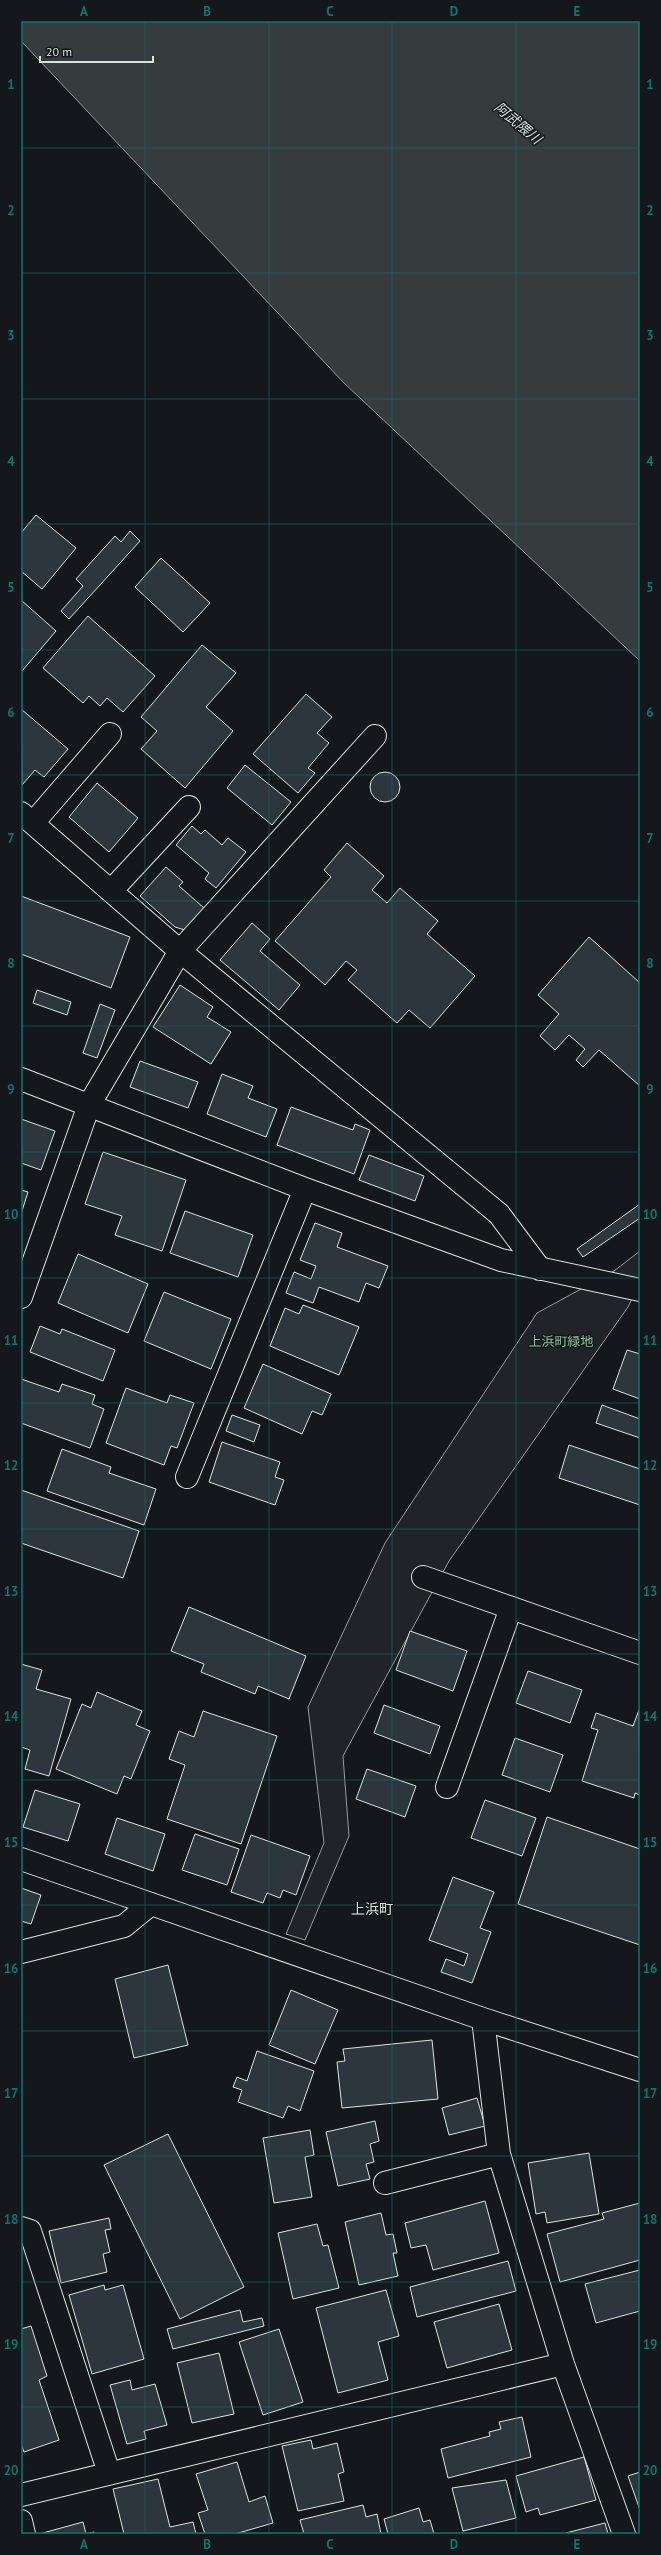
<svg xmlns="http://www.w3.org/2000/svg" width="661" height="2555" viewBox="0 0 661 2555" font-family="'PT Sans','Noto Sans JP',sans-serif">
<rect width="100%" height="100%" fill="#14181c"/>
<path fill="#202428" stroke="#939e99" d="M640 1251V1283L628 1307 449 1561 343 1756 349 1836 305 1940 286 1934 324 1843 308 1707 385 1543 537 1313 614 1271Z"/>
<path fill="#363b3e" stroke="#939e99" d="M21 21H640V661L344 383 21 41Z"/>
<path fill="#2c363c" stroke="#d8e6dc" d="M36 515 76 548 42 589 21 571V533Z
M130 531 140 541 69 619 61 611 83 586 76 579 115 536 121 542Z
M161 558 210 603 183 632 135 587Z
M21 600 56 631 22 671 21 670Z
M88 616 155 676 123 712 107 698 100 706 89 696 83 703 43 668Z
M202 645 236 673 206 707 233 731 185 788 141 749 157 731 141 717Z
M306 694 332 717 317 733 329 743 308 768 315 773 298 793 253 754Z
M21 709 68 749 44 777 35 770 22 785Z
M245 765 291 802 272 825 227 788Z
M370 787a15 15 0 1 1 30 0a15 15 0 1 1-30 0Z
M97 783 138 818 109 852 69 817Z
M192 826 201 834 205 830 222 845 228 838 246 852 216 888 205 879 209 873 176 845Z
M347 843 384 876 372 890 387 903 400 888 438 921 427 934 475 976 430 1028 409 1010 397 1023 348 980 357 970 346 961 325 985 275 941 331 877 324 870Z
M166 867 183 882 179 886 204 908 185 930 175 927 140 896Z
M21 896 130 937 111 988 21 954Z
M252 923 270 939 260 951 300 985 279 1010 220 960Z
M589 937 640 983V1086L599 1050 583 1067 576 1060 585 1049 569 1035 555 1050 540 1036 559 1014 538 995Z
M180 985 213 1007 207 1017 231 1032 211 1064 153 1027Z
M37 990 71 1002 67 1015 33 1003Z
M100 1004 115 1010 97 1058 83 1053Z
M140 1061 198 1082 188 1108 130 1087Z
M222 1074 253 1086 248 1098 277 1109 266 1137 207 1114Z
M291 1107 353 1130 355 1124 370 1130 354 1174 277 1145Z
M21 1119 55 1131 41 1170 21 1163Z
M103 1152 186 1180 162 1251 115 1235 122 1216 85 1204Z
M369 1155 424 1176 415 1201 359 1180Z
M21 1190 28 1192 21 1214Z
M640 1204V1218L583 1257 577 1249Z
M185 1211 253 1235 238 1277 170 1253Z
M315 1223 342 1233 337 1247 388 1266 379 1288 366 1283 359 1302 319 1287 313 1303 286 1293 294 1272 311 1279 316 1266 300 1260Z
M78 1254 148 1284 128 1333 58 1303Z
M164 1292 231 1319 211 1369 144 1341Z
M303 1305 359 1327 339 1375 270 1346 285 1308 299 1314Z
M40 1326 60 1334 62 1329 115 1350 103 1381 30 1352Z
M627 1350 640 1354V1399L613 1389Z
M263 1364 331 1394 322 1415 312 1411 302 1434 244 1408Z
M21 1379 59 1392 62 1384 95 1395 92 1404 104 1409 90 1448 21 1423Z
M126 1388 167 1403 170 1395 194 1403 177 1448 171 1446 164 1465 106 1443Z
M602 1405 640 1419V1438L596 1423Z
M232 1415 260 1425 254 1442 226 1431Z
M222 1442 280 1462 275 1477 284 1480 275 1505 209 1482Z
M569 1445 640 1469V1505L559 1478Z
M62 1449 111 1467 109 1473 156 1489 144 1525 47 1491Z
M21 1490 139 1531 123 1578 21 1543Z
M189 1607 306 1656 289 1699 258 1686 255 1694 201 1672 204 1664 171 1651Z
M410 1631 467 1651 453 1691 396 1670Z
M21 1664 42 1670 36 1689 71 1699 49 1776 25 1769 30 1750 21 1747Z
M528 1671 582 1690 570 1723 516 1703Z
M97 1692 142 1711 136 1725 150 1731 131 1779 124 1776 117 1794 56 1769 82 1704 91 1708Z
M384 1705 440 1726 430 1754 374 1733Z
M639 1710 640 1795 635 1793 634 1798 582 1781 598 1730 591 1728 596 1713 633 1726Z
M203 1711 277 1736 241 1844 167 1819 185 1765 169 1759 179 1731 194 1737Z
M515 1738 563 1755 550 1792 502 1775Z
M367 1769 416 1786 405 1817 356 1799Z
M35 1790 80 1804 68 1841 23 1827Z
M485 1800 536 1818 522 1856 471 1838Z
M547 1817 640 1849V1945L518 1904Z
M117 1818 165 1834 153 1871 105 1854Z
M195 1834 239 1849 227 1885 182 1870Z
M251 1835 310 1856 296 1895 283 1890 280 1898 267 1893 263 1903 231 1892Z
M453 1877 494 1892 480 1928 491 1932 472 1983 441 1972 446 1959 464 1966 468 1954 429 1940Z
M21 1888 41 1895 31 1924 21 1921Z
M168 1965 188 2045 134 2058 115 1979Z
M291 1990 338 2010 315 2064 269 2045Z
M432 2040 438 2099 342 2108 337 2062 345 2061 343 2049Z
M257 2051 314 2071 300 2111 288 2106 283 2118 238 2102 242 2090 233 2087 237 2077 247 2081Z
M477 2098 485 2126 449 2135 442 2108Z
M375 2121 379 2141 370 2144 374 2162 366 2164 370 2179 338 2186 326 2132Z
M310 2130 314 2155 305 2157 312 2197 274 2203 263 2138Z
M168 2134 244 2287 180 2319 104 2165Z
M589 2153 599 2214 547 2223 545 2212 536 2214 528 2163Z
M485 2201 499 2253 433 2270 426 2245 411 2248 405 2223Z
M640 2203V2260L560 2282 547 2234 604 2219 602 2213Z
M381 2213 386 2235 393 2234 397 2253H393L398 2276 359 2285 345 2222Z
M109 2218 111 2229 105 2230 110 2252 103 2254 107 2272 61 2283 49 2231Z
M317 2224 323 2246 328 2245 339 2288 293 2299 278 2233Z
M508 2261 516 2291 417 2317 410 2287Z
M640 2270V2311L596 2323 585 2284Z
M104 2285 105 2290 123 2285 144 2359 92 2374 69 2295Z
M386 2290 399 2336 378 2342 388 2380 338 2393 316 2308Z
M499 2304 512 2350 447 2368 434 2322Z
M240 2310 243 2322 262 2318 264 2326 173 2349 167 2329Z
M31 2326 47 2376 39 2380 59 2440 24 2452 21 2444V2329Z
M279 2329 303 2402 263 2415 239 2342Z
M219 2353 234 2414 192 2423 177 2363Z
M130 2380 132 2390 155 2384 167 2425 144 2431 146 2439 127 2444 110 2385Z
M522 2417 531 2457 448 2478 441 2449 490 2436 489 2432 501 2429 499 2422Z
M311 2440 313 2449 337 2443 344 2472 338 2474 344 2501 298 2511 282 2446Z
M584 2457 596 2500 540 2515 538 2508 526 2512 516 2476Z
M237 2462 249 2502 265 2496 273 2523 235 2534H205L198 2513 208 2510 196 2474Z
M640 2472V2510L628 2476Z
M158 2479 170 2527 193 2522 196 2534H124L113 2489Z
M506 2480 516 2518 463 2531 452 2488Z
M363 2505 366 2517 377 2514 381 2534H304L300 2520Z
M419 2508 423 2522 430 2520 434 2534H388L384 2519Z
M83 2522 86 2534 94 2532V2534H39Z
M605 2523 608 2534H567L566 2533Z"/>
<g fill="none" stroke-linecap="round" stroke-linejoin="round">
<defs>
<path id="street" d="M21 813 180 951 499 1214 540 1269
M33 823 110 734
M111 891 189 807
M21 1079 305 1189 501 1260 640 1290
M21 1297 89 1105 180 951 375 736
M187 1477 305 1189
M423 1577 640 1653
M447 1787 511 1608
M21 1859 483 2019 640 2070
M21 1952 124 1926 151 1904
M483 2019 499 2154 563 2364 624 2534
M385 2183 499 2154
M21 2228 30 2231 109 2473
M21 2495 563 2364
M21 2521 24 2534"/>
</defs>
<use href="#street" stroke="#d8e6dc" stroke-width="24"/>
<use href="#street" stroke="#14181c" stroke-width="22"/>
</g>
<path fill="none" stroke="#0f766e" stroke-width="1" stroke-opacity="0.55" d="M145 21V2534M269 21V2534M392 21V2534M516 21V2534M21 148H640M21 273H640M21 399H640M21 524H640M21 650H640M21 775H640M21 901H640M21 1026H640M21 1152H640M21 1278H640M21 1403H640M21 1529H640M21 1654H640M21 1780H640M21 1905H640M21 2031H640M21 2156H640M21 2282H640M21 2407H640"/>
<g text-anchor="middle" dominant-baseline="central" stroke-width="3" stroke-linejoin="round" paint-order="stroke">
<g font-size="13" fill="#8ac095" stroke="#14181c">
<text x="561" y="1341">上浜町緑地</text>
</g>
<g font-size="14" font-style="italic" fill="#d8e6dc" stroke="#14181c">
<text transform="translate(518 123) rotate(40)">阿武隈川</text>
</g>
<g font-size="14" fill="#d8e6dc" stroke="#14181c">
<text x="372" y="1909">上浜町</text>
</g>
</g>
<rect width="661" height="2555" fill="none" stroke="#14181c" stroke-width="44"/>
<path d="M40 56v6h113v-6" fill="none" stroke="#d8e6dc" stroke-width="2"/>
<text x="46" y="56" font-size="12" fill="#d8e6dc" stroke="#14181c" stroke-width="3" paint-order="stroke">20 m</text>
<rect x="22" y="22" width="617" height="2511" fill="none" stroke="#0f766e" stroke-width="1.5"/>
<g font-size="13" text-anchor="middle" font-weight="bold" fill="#0f766e">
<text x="84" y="16">A</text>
<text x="207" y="16">B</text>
<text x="330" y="16">C</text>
<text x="454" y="16">D</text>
<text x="577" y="16">E</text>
<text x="11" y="89">1</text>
<text x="650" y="89">1</text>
<text x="11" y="215">2</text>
<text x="650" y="215">2</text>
<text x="11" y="340">3</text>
<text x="650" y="340">3</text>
<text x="11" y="466">4</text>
<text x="650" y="466">4</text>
<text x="11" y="592">5</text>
<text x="650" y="592">5</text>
<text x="11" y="717">6</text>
<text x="650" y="717">6</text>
<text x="11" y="843">7</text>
<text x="650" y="843">7</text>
<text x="11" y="968">8</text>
<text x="650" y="968">8</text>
<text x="11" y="1094">9</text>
<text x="650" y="1094">9</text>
<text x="11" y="1219">10</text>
<text x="650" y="1219">10</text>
<text x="11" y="1345">11</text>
<text x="650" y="1345">11</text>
<text x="11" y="1470">12</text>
<text x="650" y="1470">12</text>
<text x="11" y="1596">13</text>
<text x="650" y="1596">13</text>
<text x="11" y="1721">14</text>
<text x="650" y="1721">14</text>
<text x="11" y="1847">15</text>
<text x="650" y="1847">15</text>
<text x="11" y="1973">16</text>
<text x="650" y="1973">16</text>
<text x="11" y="2098">17</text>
<text x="650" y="2098">17</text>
<text x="11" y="2224">18</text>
<text x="650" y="2224">18</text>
<text x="11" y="2349">19</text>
<text x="650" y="2349">19</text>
<text x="11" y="2475">20</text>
<text x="650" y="2475">20</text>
<text x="84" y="2549">A</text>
<text x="207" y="2549">B</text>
<text x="330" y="2549">C</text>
<text x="454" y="2549">D</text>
<text x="577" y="2549">E</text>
</g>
</svg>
